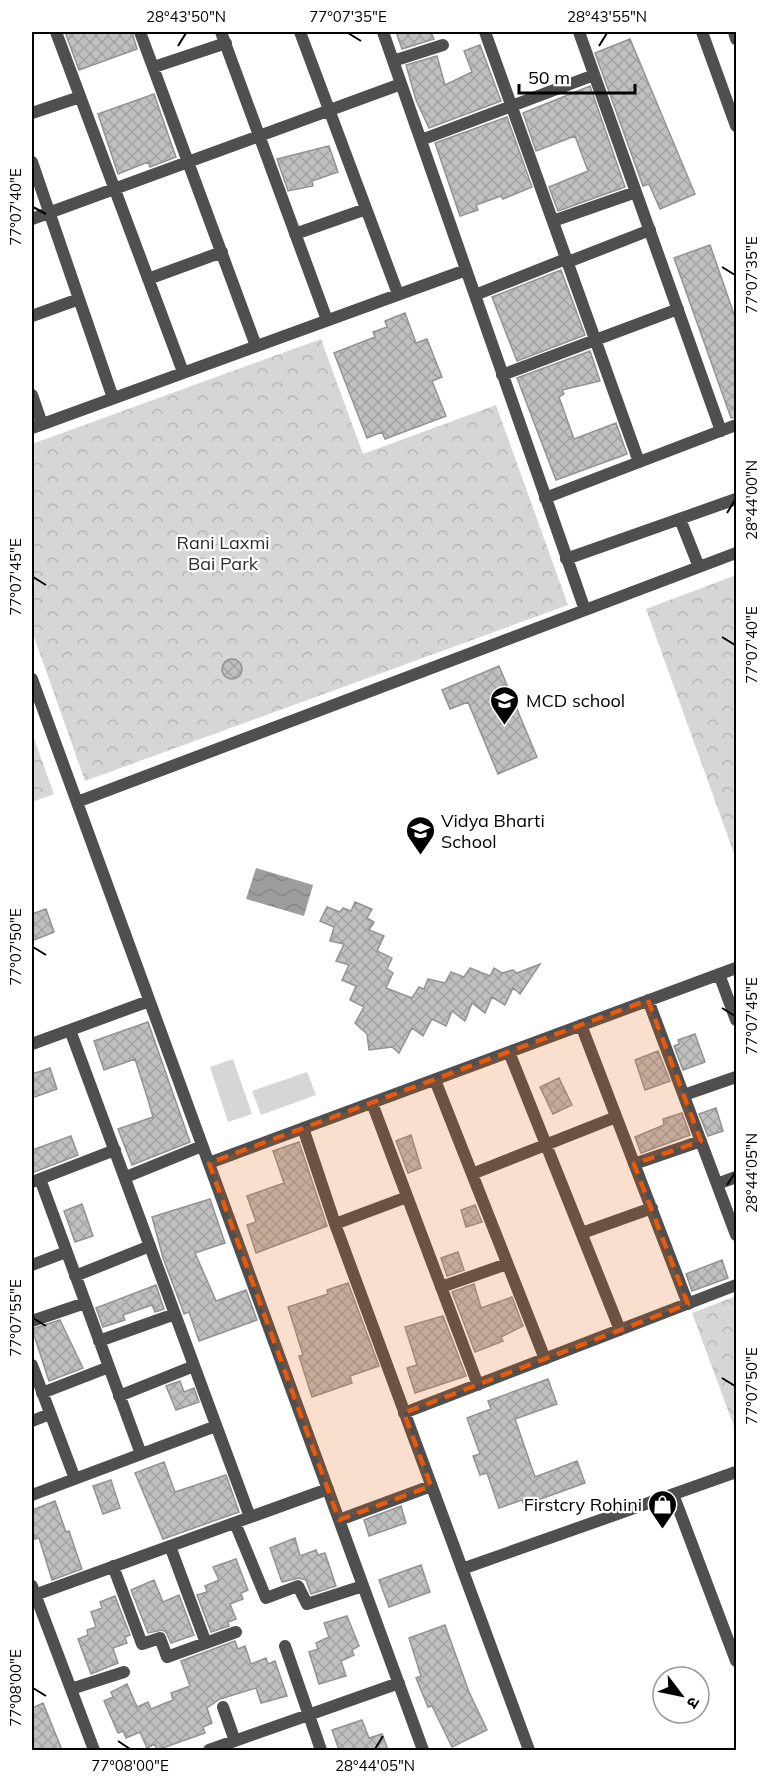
<svg xmlns="http://www.w3.org/2000/svg" width="768" height="1782" viewBox="0 0 768 1782" font-family="Mulish,'Noto Sans Devanagari',sans-serif">
<defs>
<pattern id="park-crowns" width="20" height="18" patternUnits="userSpaceOnUse" patternTransform="scale(1.5)"><rect width="20" height="18" fill="#d6d6d6"/><path d="M2 6a3 3 0 1 1 6 0M12 15a3 3 0 1 1 6 0" fill="none" stroke="#b6b6b6"/></pattern>
<pattern id="water-waves" width="16" height="10" patternUnits="userSpaceOnUse" patternTransform="scale(1.5)"><rect width="16" height="10" fill="#9d9d9d"/><path d="M0 5q4-4 8 0t8 0" fill="none" stroke="#858585"/></pattern>
<pattern id="building-cross-hatch" width="8" height="8" patternUnits="userSpaceOnUse" patternTransform="scale(1.5)"><rect width="8" height="8" fill="#bfbfbf"/><path d="M0 0l8 8M0 8l8-8" fill="none" stroke="#a2a2a2"/></pattern>
</defs>
<rect width="100%" height="100%" fill="#fff"/>
<path fill="#d6d6d6" d="M233 1059 252 1114 228 1122 210 1067Z
M307 1072 316 1095 261 1115 252 1091Z"/>
<path fill="url(#park-crowns)" d="M321 339 363 454 496 405 568 605 85 781 32 631V444Z
M736 575V859L646 609Z
M32 733 54 794 32 802Z
M736 1296V1432L692 1313Z"/>
<path fill="url(#water-waves)" d="M256 868 313 885 304 916 246 899Z"/>
<path fill="url(#building-cross-hatch)" stroke="#939393" stroke-width="1.5" d="M65 32H132L137 49 79 70Z
M396 32H431L434 39 402 49Z
M630 39 695 194 660 209 649 184 643 186 595 53Z
M480 45 501 101 429 128 416 100 406 65 437 56 445 85 472 72 464 51Z
M590 86 625 187 558 211 549 187 588 171 575 136 536 151 523 113Z
M154 94 176 157 150 167 148 162 118 174 98 114Z
M507 117 532 187 503 199 501 196 476 205 478 210 460 216 435 143Z
M329 146 338 172 312 181 313 186 288 191 277 159Z
M710 245 736 320V417L731 418 674 258Z
M561 270 585 335 517 361 492 297Z
M405 313 416 343 427 339 442 377 432 381 446 416 385 439 382 432 367 438 334 353 375 337 373 332 387 327 385 321Z
M590 351 600 381 562 390 564 394 559 397 574 439 616 423 627 454 556 480 517 378Z
M222 669a10 10 0 1 1 20 0a10 10 0 1 1-20 0Z
M499 666 537 757 498 774 468 702 450 709 442 690Z
M355 902 372 909 367 918 374 922 369 930 384 936 377 951 392 958 387 969 393 973 386 988 412 998 419 987 424 989 428 979 445 983 451 972 464 977 470 968 490 976 494 968 502 973 513 970 517 973 540 964 520 994 513 988 505 1005 492 997 485 1013 472 1003 465 1021 452 1011 446 1026 432 1019 423 1036 412 1028 399 1053 392 1047 369 1050 367 1034 355 1023 364 1007 350 1000 356 986 342 980 349 965 336 961 344 944 330 941 334 927 320 921 327 907 340 912 343 908 351 911Z
M46 909 54 932 32 941V914Z
M148 1022 190 1142 132 1165 118 1129 153 1117 149 1103 135 1059 104 1070 94 1041Z
M695 1034 705 1062 683 1070 674 1046 679 1044 678 1040Z
M658 1051 670 1081 645 1090 635 1060Z
M50 1068 57 1089 32 1098V1074Z
M559 1078 572 1105 553 1114 540 1087Z
M716 1108 723 1131 708 1136 699 1114Z
M682 1113 690 1135 641 1153 635 1137 664 1125 663 1119Z
M411 1135 421 1168 408 1173 396 1141Z
M71 1136 78 1155 32 1173V1150Z
M299 1142 327 1226 256 1253 247 1225 256 1222 247 1196 284 1183 273 1151Z
M210 1199 225 1243 195 1253 216 1301 246 1290 257 1320 199 1341 189 1312 184 1314 182 1308 163 1258 152 1217Z
M82 1204 93 1236 75 1242 64 1211Z
M475 1205 482 1222 466 1227 461 1210Z
M458 1252 464 1270 447 1276 441 1258Z
M722 1260 728 1278 692 1291 686 1274Z
M348 1283 379 1366 350 1376 352 1383 312 1397 299 1356 303 1355 288 1307 328 1294 327 1290Z
M474 1284 481 1308 512 1297 523 1326 501 1337 503 1341 475 1352 452 1292Z
M156 1285 164 1309 155 1312 152 1305 123 1315 125 1320 103 1327 96 1308Z
M443 1316 466 1376 415 1393 407 1368 417 1365 405 1327Z
M60 1320 83 1368 49 1381 32 1329Z
M548 1379 557 1404 515 1419 535 1477 577 1461 585 1483 524 1505 522 1500 499 1508 487 1473 480 1475 473 1456 480 1454 467 1418 491 1409 488 1401Z
M180 1381 184 1392 194 1388 199 1402 176 1410 166 1386Z
M164 1462 175 1492 226 1475 239 1512 163 1539 135 1473Z
M111 1480 120 1508 103 1514 93 1486Z
M55 1501 66 1532 69 1531 82 1569 52 1580 39 1538 35 1539 32 1529V1510Z
M401 1506 406 1523 369 1536 364 1520Z
M295 1538 300 1556 316 1550 318 1555 325 1553 336 1586 311 1594 306 1580 299 1578 282 1582 270 1548Z
M236 1559 248 1590 241 1593 243 1599 230 1604 236 1619 228 1622 229 1626 211 1632 197 1595 207 1592 205 1586 219 1580 213 1567Z
M421 1565 430 1592 389 1607 379 1580Z
M154 1580 163 1602 179 1595 194 1635 171 1643 166 1632 162 1630 148 1633 131 1590Z
M115 1596 130 1635 125 1637 127 1643 113 1648 118 1663 91 1674 78 1639 88 1635 87 1630 96 1627 91 1612 102 1608 100 1602Z
M347 1616 359 1646 352 1650 354 1655 341 1661 346 1676 319 1684 309 1652 318 1649 316 1643 329 1637 324 1623Z
M445 1625 469 1692 487 1730 452 1747 432 1706 428 1707 416 1678 421 1676 409 1638Z
M235 1641 238 1649 245 1646 251 1664 266 1658 268 1664 275 1661 287 1696 261 1703 256 1688 220 1699 207 1708 212 1723 203 1727 205 1733 157 1750 155 1744 147 1748 140 1732 126 1738 123 1731 118 1733 104 1701 113 1697 111 1692 127 1684 137 1707 148 1702 151 1709 173 1700 171 1693 190 1686 181 1661Z
M43 1703 62 1750H32V1708Z
M362 1720 369 1738 382 1734 388 1750H339L332 1730Z"/>
<g fill="none" stroke-linecap="round" stroke-linejoin="round">
<path stroke="#4f4f4f" stroke-width="12" d="M56 32 183 372
M140 32 256 346
M221 32 327 320
M300 32 398 294
M383 32 585 610
M485 32 639 462
M579 32 721 431
M393 61 443 45
M154 67 226 43
M32 113 80 97
M421 140 594 75
M32 162 113 398
M32 219 401 84
M553 221 636 192
M295 234 366 209
M568 262 650 230
M148 279 222 252
M475 295 566 259
M32 316 79 299
M502 375 678 309
M32 395 42 424
M32 428 466 270
M545 498 736 425
M680 519 699 567
M566 559 736 499
M32 679 423 1750
M77 802 736 553
M719 974 736 1020
M648 1000 736 1235
M581 1025 688 1304
M70 1030 250 1517
M32 1044 149 1001
M509 1052 620 1330
M435 1080 545 1359
M684 1095 736 1077
M372 1103 478 1385
M303 1128 335 1224 529 1750
M209 1163 736 968
M634 1164 701 1141
M472 1174 616 1117
M126 1177 202 1146
M40 1179 141 1454
M32 1182 115 1150
M717 1184 736 1177
M335 1224 407 1197
M582 1233 652 1208
M32 1265 66 1252
M75 1276 150 1246
M441 1287 507 1264
M32 1321 85 1303
M99 1341 175 1314
M32 1365 75 1479
M42 1393 109 1367
M119 1396 194 1366
M404 1413 736 1285
M32 1421 50 1414
M673 1494 736 1661
M32 1495 216 1426
M339 1520 431 1486
M235 1523 266 1598 298 1586 307 1604 363 1586
M170 1546 206 1643
M113 1566 142 1644 160 1638 167 1657 236 1632
M462 1569 736 1472
M32 1586 94 1750
M32 1596 328 1489
M285 1646 321 1750
M71 1689 124 1672
M223 1707 235 1741
M209 1750 399 1683"/>
<path stroke="#4f4f4f" stroke-width="12" d="M702 32 736 126
M734 32 736 39"/>
</g>
<path fill="#e8590c" fill-opacity="0.2" stroke="#e8590c" stroke-width="4.5" stroke-dasharray="12 8" stroke-linejoin="round" d="M648 1000 701 1141 634 1164 688 1304 404 1413 431 1486 339 1520 209 1163Z"/>
<path fill="none" stroke="#000" stroke-width="2" d="M348 33 361 41M178 46 186 33M599 46 607 33M33 207 46 214M722 267 735 275M727 513 735 500M33 577 46 585M722 637 735 645M33 947 46 955M722 1008 735 1016M727 1185 735 1173M33 1318 46 1326M722 1378 735 1386M33 1688 46 1696M118 1741 130 1749M375 1749 383 1736"/>
<defs>
<symbol id="school-pin" viewBox="-11 -11 22 30"><path d="M0 17L-7.5 6A9.5 9.5 0 1 1 7.5 6Z" fill="#000" stroke="#fff"/><path d="M0-5L7-2L0 1L-7-2ZM-4 1L0 2.5L4 1V4Q0 6-4 4Z" fill="#fff"/></symbol>
<symbol id="shop-pin" viewBox="-11 -11 22 30"><path d="M0 17L-7.5 6A9.5 9.5 0 1 1 7.5 6Z" fill="#000" stroke="#fff"/><path d="M-5-2.5h2.3a2.7 3.5 0 0 1 5.4 0H5L5.5 6h-11ZM-1.5-2.5h3a1.5 2.3 0 0 0-3 0Z" fill="#fff"/></symbol>
</defs>
<g fill-rule="evenodd">
<use href="#school-pin" x="488" y="684" width="33" height="45"/>
<use href="#school-pin" x="404" y="814" width="33" height="45"/>
<use href="#shop-pin" x="646" y="1488" width="33" height="45"/>
</g>
<g text-anchor="middle" dominant-baseline="central" stroke-width="4.5" stroke-linejoin="round" paint-order="stroke">
<g font-size="18" fill="#2d2d2d" stroke="#fff">
<text x="223" y="542">Rani Laxmi<tspan x="223" dy="21">Bai Park</tspan></text>
</g>
<g font-size="18" fill="#000" stroke="#fff" text-anchor="start">
<text x="526" y="700">MCD school</text>
<text x="441" y="820">Vidya Bharti<tspan x="441" dy="21">School</tspan></text>
<text x="642" y="1504" text-anchor="end">Firstcry Rohini</text>
</g>
</g>
<rect width="768" height="1782" fill="none" stroke="#ffffff" stroke-width="66"/>
<g transform="translate(681 1695) rotate(122)"><circle r="28" fill="#ffffff" stroke="#999999" stroke-width="1.5"/>
<path d="M0-4.5L10 22L0 15L-10 22Z" fill="#000000"/>
<text y="-9" font-size="16" font-weight="bold" text-anchor="middle" fill="#000000">उ</text>
</g>
<path d="M519 84v9h116v-9" fill="none" stroke="#000000" stroke-width="3"/>
<text x="528" y="84" font-size="18" fill="#000000" stroke="#ffffff" stroke-width="4.5" paint-order="stroke">50 m</text>
<rect x="33" y="33" width="702" height="1716" fill="none" stroke="#000" stroke-width="2"/>
<g font-size="15" text-anchor="middle" fill="#000">
<text x="186" y="22">28°43'50"N</text>
<text x="348" y="22">77°07'35"E</text>
<text x="607" y="22">28°43'55"N</text>
<text transform="translate(16 207) rotate(-90)" y="5">77°07'40"E</text>
<text transform="translate(752 275) rotate(-90)" y="5">77°07'35"E</text>
<text transform="translate(752 500) rotate(-90)" y="5">28°44'00"N</text>
<text transform="translate(16 577) rotate(-90)" y="5">77°07'45"E</text>
<text transform="translate(752 645) rotate(-90)" y="5">77°07'40"E</text>
<text transform="translate(16 947) rotate(-90)" y="5">77°07'50"E</text>
<text transform="translate(752 1016) rotate(-90)" y="5">77°07'45"E</text>
<text transform="translate(752 1173) rotate(-90)" y="5">28°44'05"N</text>
<text transform="translate(16 1318) rotate(-90)" y="5">77°07'55"E</text>
<text transform="translate(752 1386) rotate(-90)" y="5">77°07'50"E</text>
<text transform="translate(16 1688) rotate(-90)" y="5">77°08'00"E</text>
<text x="130" y="1771">77°08'00"E</text>
<text x="375" y="1771">28°44'05"N</text>
</g>
</svg>
